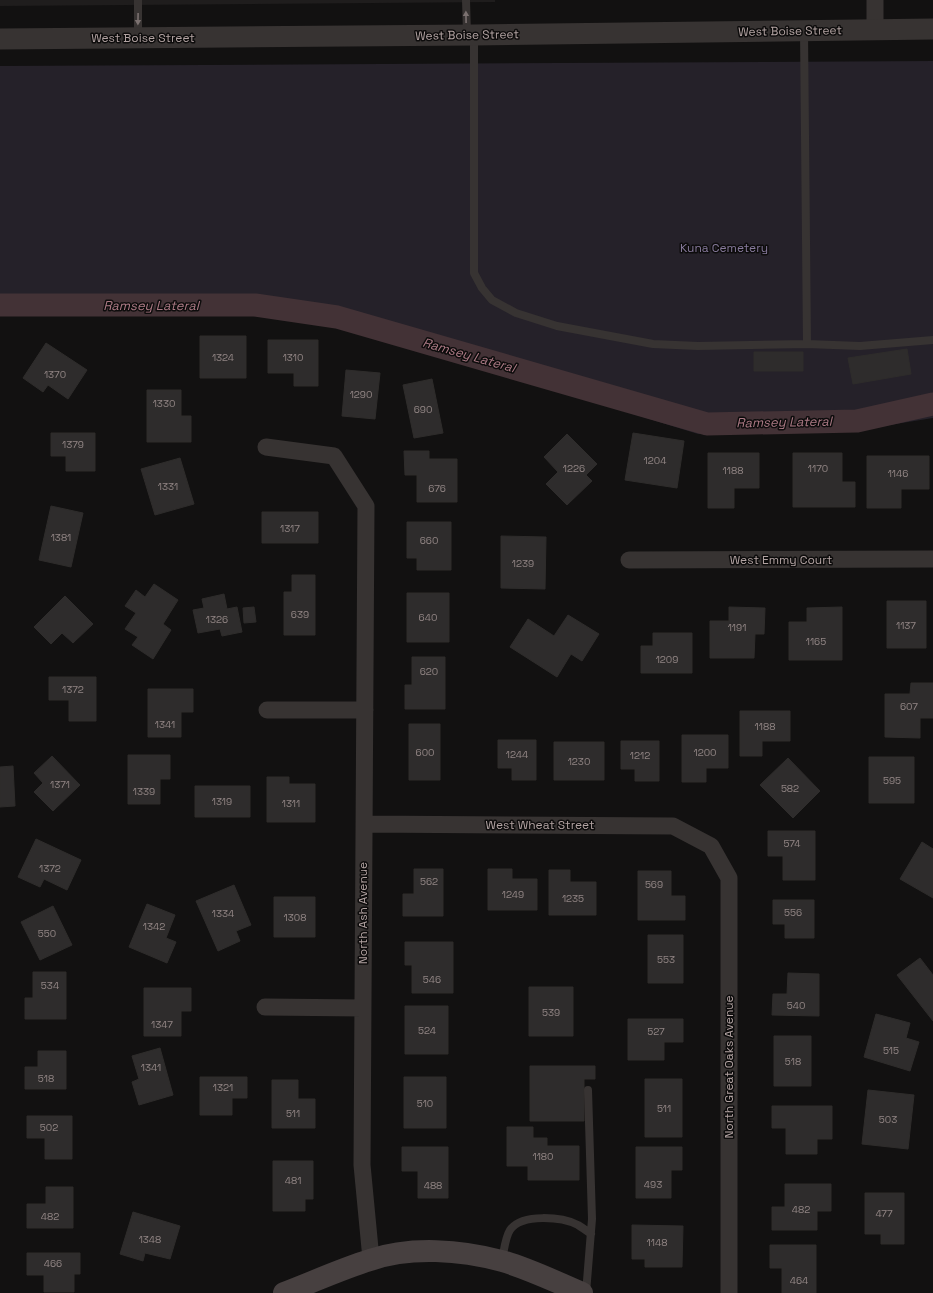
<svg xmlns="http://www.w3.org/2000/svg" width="933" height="1293" viewBox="0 0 933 1293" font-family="'Space Grotesk',sans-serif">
<rect width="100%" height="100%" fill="#121111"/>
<path fill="#1f1d1d" d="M0 0H495V2L0 6Z"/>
<path fill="#252129" d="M933 61V418L852 431 698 434 488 369 291 315 0 316V66Z"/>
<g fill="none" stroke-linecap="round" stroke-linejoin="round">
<path stroke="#433236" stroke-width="23" d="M0 305H255L337 317 707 424 857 421 933 404"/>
</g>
<path fill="#2e2c2c" stroke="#2e2c2b" d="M200 336H246V378H200Z
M268 340H318V386H294V373H268Z
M46 343 87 370 68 399 48 385 43 392 23 378Z
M907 349 911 374 853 384 848 358Z
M754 352H803V371H754Z
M346 370 380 373 375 419 342 416Z
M432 379 443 433 414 438 403 385Z
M147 390H181V416H191V442H147Z
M51 433H95V471H66V456H51Z
M633 433 684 441 677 488 625 480Z
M567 434 597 464 586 475 592 481 567 505 546 484 558 472 544 457Z
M404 451H429V459H457V502H417V475H405Z
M708 453H759V488H734V508H708Z
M793 453H842V482H855V507H793Z
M867 456H929V489H901V508H867Z
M180 458 194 504 155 515 141 469Z
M51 506 83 513 71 567 39 560Z
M262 512H318V543H262Z
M407 522H451V570H417V558H407Z
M501 536 546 537 545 589 501 588Z
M292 575H315V635H284V592H292Z
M154 584 178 600 163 624 171 630 153 659 132 645 138 637 125 629 136 613 125 606 136 590 145 597Z
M407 593H449V642H407Z
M224 594 227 609 237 607 242 632 222 636 220 629 198 633 193 610 204 608 202 599Z
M65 596 93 624 73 643 62 633 51 644 34 627Z
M887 601H926V648H887Z
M254 607 256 622 244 623 243 608Z
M729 607 765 608 764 634H755L754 658H710V621H729Z
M842 607V660H789V622H807V608Z
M568 615 599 634 582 661 571 654 557 677 510 647 528 619 554 636Z
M653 633H692V673H641V646H653Z
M412 657H445V709H405V685H412Z
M49 677H96V721H69V700H49Z
M911 683H933V718H920V738L885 737V694H910Z
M148 689H193V712H181V737H148Z
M740 711H790V741H762V756H740Z
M409 724H440V780H409Z
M682 735H728V768H706V782H682Z
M498 740H536V780H512V768H498Z
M621 741H659V781H635V769H621Z
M554 742H604V780H554Z
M128 755H170V779H160V804H128Z
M52 756 80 785 53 811 34 792 43 783 34 773Z
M869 757H914V803H869Z
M788 758 820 791 793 818 760 785Z
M13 766 15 806 0 807V767Z
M267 777H289V784H315V822H267Z
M195 786H250V817H195Z
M768 831H815V880H783V856H768Z
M36 839 81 860 67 890 44 879 40 887 18 877Z
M922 842 933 849V898L900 879Z
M414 869H443V916H403V894H414Z
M488 869H512V879H537V910H488Z
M549 870H570V882H596V915H549Z
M638 871H671V896H685V920H638Z
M234 885 251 925 236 931 240 941 218 951 196 901Z
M274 897H315V937H274Z
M773 900H814V938H785V924H773Z
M147 904 175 915 166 938 176 942 167 963 129 947Z
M53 906 72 945 40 960 21 922Z
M648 935H683V983H648Z
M405 942H453V993H412V965H405Z
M920 958 933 975V1021L897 975Z
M33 972H66V1019H25V998H33Z
M788 973 819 974V1016L772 1015 773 994H787Z
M529 987H573V1036H529Z
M144 988H191V1011H181V1036H144Z
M405 1006H448V1054H405Z
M876 1014 910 1023 906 1038 919 1042 910 1071 864 1057Z
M628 1019H683V1042H664V1060H628Z
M774 1036H811V1086H774Z
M160 1048 173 1095 139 1105 132 1082 139 1079 132 1056Z
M38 1051H66V1089H25V1067H38Z
M530 1066H595V1079H584V1121H530Z
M200 1077H247V1098H232V1115H200Z
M404 1077H446V1128H404Z
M645 1079H682V1137H645Z
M272 1080H298V1099H315V1128H272Z
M868 1090 914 1095 908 1149 862 1144Z
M772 1106H832V1139H817V1154H786V1128H772Z
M27 1116H72V1159H45V1138H27Z
M507 1127H533V1138H547V1146H579V1180H528V1166H507Z
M402 1147H448V1198H418V1171H402Z
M636 1147H682V1170H671V1198H636Z
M273 1161H313V1199H305V1211H273Z
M785 1184H831V1211H817V1230H772V1207H785Z
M46 1187H73V1228H27V1204H46Z
M865 1193H904V1244H881V1234H865Z
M133 1212 180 1226 170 1259 145 1253 143 1261 120 1254Z
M632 1225 683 1226 682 1267H645V1259H632Z
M770 1245H816V1293H782V1268H770Z
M27 1253H80V1274H74V1292H44V1275H27Z"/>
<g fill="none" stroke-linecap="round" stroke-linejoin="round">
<path stroke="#373332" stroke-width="8" d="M466 0 467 34
M804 31 807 344
M474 36V273L482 288 492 300 516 313 557 326 653 344 698 346 807 344 860 346 933 340
M138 37V0
M502 1260C504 1251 505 1238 510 1230 522 1213 562 1217 578 1225 583 1228 587 1231 591 1234
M586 1293 592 1219 588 1090"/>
<path stroke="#373332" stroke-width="17" d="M875 0V29
M266 447 334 456 366 506 362 1165 371 1259
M629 560 933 559
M267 710H365
M364 824 673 826 711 846 729 878V1293
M265 1007 363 1008"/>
<path stroke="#373332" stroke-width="21" d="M0 39 474 35 933 29"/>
<path stroke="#474040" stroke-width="22" d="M284 1293C313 1282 341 1269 370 1260 411 1246 461 1250 502 1261 530 1269 556 1282 582 1293"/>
</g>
<defs><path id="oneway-solid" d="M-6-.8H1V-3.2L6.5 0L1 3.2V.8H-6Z"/></defs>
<g fill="#7b7170">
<use href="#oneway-solid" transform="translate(466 17) rotate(-91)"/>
<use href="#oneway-solid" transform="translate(138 19) rotate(91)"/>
</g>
<g text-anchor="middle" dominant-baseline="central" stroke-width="3" stroke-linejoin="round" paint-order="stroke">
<g font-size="10" fill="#918584">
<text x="223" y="357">1324</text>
<text x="293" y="357">1310</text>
<text x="55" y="374">1370</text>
<text x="361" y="394">1290</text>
<text x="164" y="403">1330</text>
<text x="423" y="409">690</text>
<text x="73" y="444">1379</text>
<text x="655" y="460">1204</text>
<text x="574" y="468">1226</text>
<text x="818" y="468">1170</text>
<text x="733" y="470">1188</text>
<text x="898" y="473">1146</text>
<text x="168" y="486">1331</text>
<text x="437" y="488">676</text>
<text x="290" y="528">1317</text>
<text x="61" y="537">1381</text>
<text x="429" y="540">660</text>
<text x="523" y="563">1239</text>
<text x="300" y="614">639</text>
<text x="428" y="617">640</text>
<text x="217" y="619">1326</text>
<text x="906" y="625">1137</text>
<text x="737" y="627">1191</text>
<text x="816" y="641">1165</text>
<text x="667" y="659">1209</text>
<text x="429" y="671">620</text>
<text x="73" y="689">1372</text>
<text x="909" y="706">607</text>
<text x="165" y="724">1341</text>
<text x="765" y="726">1188</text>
<text x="425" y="752">600</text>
<text x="705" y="752">1200</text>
<text x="517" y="754">1244</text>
<text x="640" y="755">1212</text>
<text x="579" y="761">1230</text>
<text x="892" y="780">595</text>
<text x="60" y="784">1371</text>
<text x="790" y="788">582</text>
<text x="144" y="791">1339</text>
<text x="222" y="801">1319</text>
<text x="291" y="803">1311</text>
<text x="792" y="843">574</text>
<text x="50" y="868">1372</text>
<text x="429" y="881">562</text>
<text x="654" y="884">569</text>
<text x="513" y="894">1249</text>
<text x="573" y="898">1235</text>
<text x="793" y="912">556</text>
<text x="223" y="913">1334</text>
<text x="295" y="917">1308</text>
<text x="154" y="926">1342</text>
<text x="47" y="933">550</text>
<text x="666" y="959">553</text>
<text x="432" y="979">546</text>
<text x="50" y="985">534</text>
<text x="796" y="1005">540</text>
<text x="551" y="1012">539</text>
<text x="162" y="1024">1347</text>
<text x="427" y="1030">524</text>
<text x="656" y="1031">527</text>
<text x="891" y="1050">515</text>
<text x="793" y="1061">518</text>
<text x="151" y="1067">1341</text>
<text x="46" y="1078">518</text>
<text x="223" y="1087">1321</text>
<text x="425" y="1103">510</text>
<text x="664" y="1108">511</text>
<text x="293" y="1113">511</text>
<text x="888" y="1119">503</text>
<text x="49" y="1127">502</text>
<text x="543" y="1156">1180</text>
<text x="293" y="1180">481</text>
<text x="653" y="1184">493</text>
<text x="433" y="1185">488</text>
<text x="801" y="1209">482</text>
<text x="884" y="1213">477</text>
<text x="50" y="1216">482</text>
<text x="150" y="1239">1348</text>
<text x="657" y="1242">1148</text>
<text x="53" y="1263">466</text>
<text x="799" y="1280">464</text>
</g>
<g font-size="12" fill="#b2a3a2" stroke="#0d0c0c">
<text transform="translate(790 31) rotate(-1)">West Boise Street</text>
<text transform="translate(467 35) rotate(-1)">West Boise Street</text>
<text x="143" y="38">West Boise Street</text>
<text x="781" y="560">West Emmy Court</text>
<text x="540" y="825">West Wheat Street</text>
<text transform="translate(363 913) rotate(-90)">North Ash Avenue</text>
<text transform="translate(729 1067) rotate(-90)">North Great Oaks Avenue</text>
</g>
<g font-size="12" fill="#877a9c" stroke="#0d0c0c">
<text x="724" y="248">Kuna Cemetery</text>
</g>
<g font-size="13" font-style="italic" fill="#ac7a85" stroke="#0d0c0c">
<text x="151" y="305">Ramsey Lateral</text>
<text transform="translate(469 355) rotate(16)">Ramsey Lateral</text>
<text transform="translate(784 422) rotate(-1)">Ramsey Lateral</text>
</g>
</g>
</svg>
